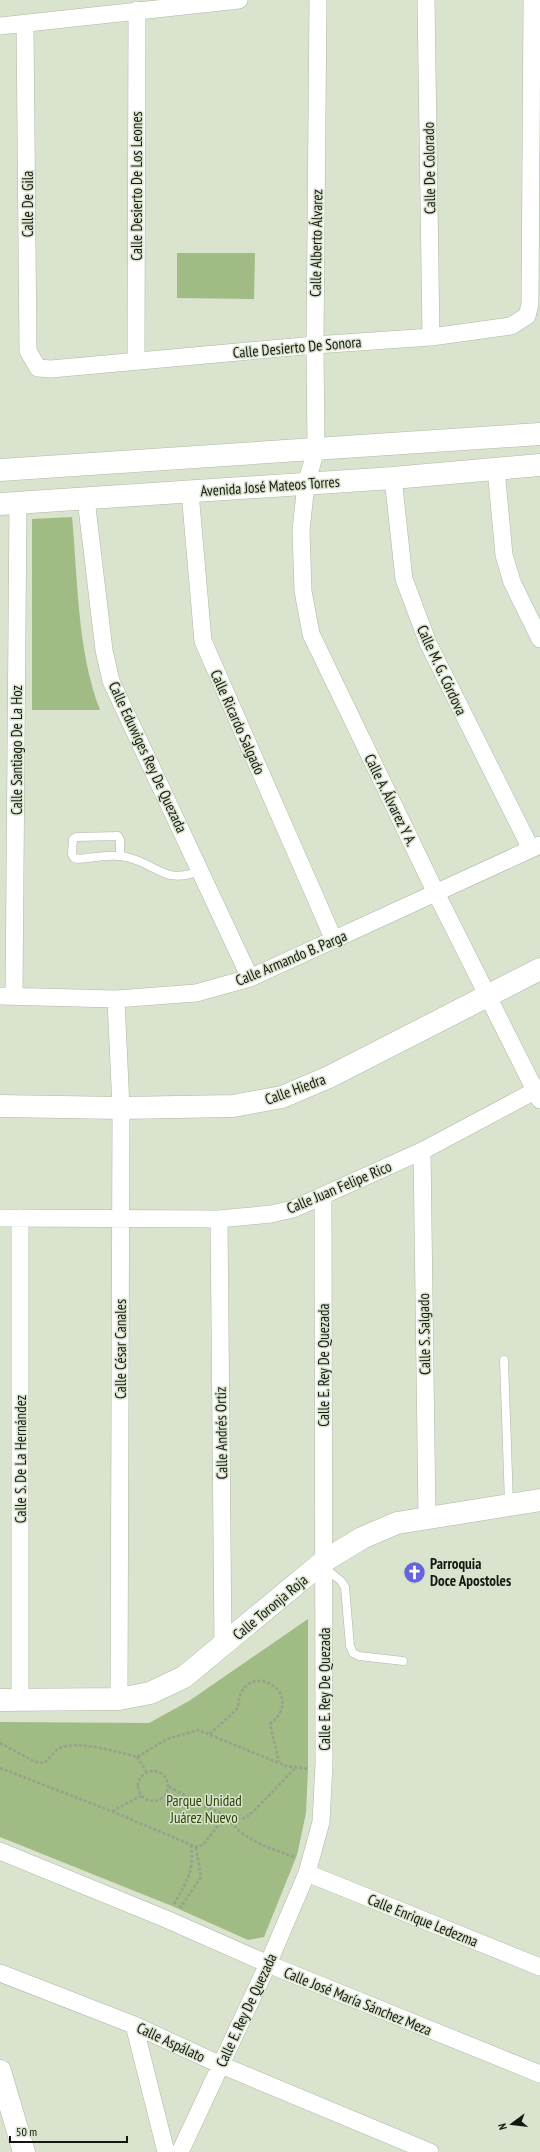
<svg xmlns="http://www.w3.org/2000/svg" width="540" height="2152" viewBox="0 0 540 2152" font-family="'PT Sans Narrow',sans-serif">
<rect width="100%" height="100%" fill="#d9e3ce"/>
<path fill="#a0bb83" d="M177 253H255L254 299 177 298Z
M72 517C78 581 77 650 100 710H32V519Z
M308 1619V1769L306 1813 297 1855 264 1937 248 1940 172 1906 0 1837V1722L149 1723 189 1701Z"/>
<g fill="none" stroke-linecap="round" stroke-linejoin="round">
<defs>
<path id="lane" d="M120 856V840L118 836 76 837 73 839 72 854 74 858 78 859C94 858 114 853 130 858 161 867 164 884 200 871
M504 1360 509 1503
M325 1568 341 1581 345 1587 350 1646 353 1653 359 1656 403 1661"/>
<path id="street" d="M318 0 315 345 316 450 306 484 301 530 303 591 311 634 436 893 540 1100
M426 0 431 337
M25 24 28 351 38 368 51 369 315 345 431 337 511 326 527 316 530 304 532 0
M0 26 239 0
M136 361 137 10
M496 469 504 555 512 582 540 639
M393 478 404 579 428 643 531 849
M190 492 203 641 334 940
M86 499 104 650 111 681 250 978
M0 996 116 999 196 993 250 978 540 845
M14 996 18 503
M116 999 121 1108 119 1699
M422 1151 427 1517
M0 1218 219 1219 271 1214 293 1209 422 1151 540 1088
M219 1219 223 1646
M20 1699V1218
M0 1851 166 1919 268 1964 540 2074
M307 1873 540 1967
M0 1973 134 2025 221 2065 430 2152
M134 2025 166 2152
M180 2152 268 1964 307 1873 321 1822 324 1764 323 1196"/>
<path id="secondary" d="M0 470 540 434
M0 504 393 478 540 465
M0 1106 121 1108 233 1106 282 1097 329 1077 540 969
M0 1700 119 1699 150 1693 184 1677 324 1561 362 1538 397 1523 540 1500
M0 2071 24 2152"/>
</defs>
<use href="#lane" stroke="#aeb8a4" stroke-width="9"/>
<use href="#street" stroke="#aeb8a4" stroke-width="18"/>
<use href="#secondary" stroke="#aeb8a4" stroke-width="23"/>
<path stroke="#989f8f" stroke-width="2.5" stroke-dasharray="3 2" stroke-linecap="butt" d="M210 1734 238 1708C240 1654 311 1692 270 1724L279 1762
M0 1743 35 1762 44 1763C49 1759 55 1750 60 1748 79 1740 118 1752 137 1757L167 1739 198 1730 286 1766 309 1769
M137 1757 146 1771
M0 1768 111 1811 196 1847 203 1845 226 1815C241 1840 269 1848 295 1857
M138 1786a15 15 0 1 1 30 0a15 15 0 1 1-30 0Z
M169 1787C184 1794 229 1823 245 1818 251 1816 287 1776 295 1768
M112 1811 141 1796
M174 1904C186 1882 195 1871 191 1845
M179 1906 181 1907 201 1877 196 1847"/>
<use href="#lane" stroke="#fff" stroke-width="8"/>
<use href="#street" stroke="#fff" stroke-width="17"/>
<use href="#secondary" stroke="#fff" stroke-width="22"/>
</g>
<defs>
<symbol id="church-disc" viewBox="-11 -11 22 22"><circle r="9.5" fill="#6564dd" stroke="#d9e3ce"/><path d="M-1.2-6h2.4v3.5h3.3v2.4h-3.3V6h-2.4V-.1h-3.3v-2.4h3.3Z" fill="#fff"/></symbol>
</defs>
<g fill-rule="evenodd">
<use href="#church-disc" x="402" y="1560" width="25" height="25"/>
</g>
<g text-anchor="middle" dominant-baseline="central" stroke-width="3" stroke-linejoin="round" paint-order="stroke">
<g font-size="15" fill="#151811" stroke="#d9e3ce">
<text transform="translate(429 168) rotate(-91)">Calle De Colorado</text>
<text transform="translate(136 186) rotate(-90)">Calle Desierto De Los Leones</text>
<text transform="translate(27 204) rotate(-90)">Calle De Gila</text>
<text transform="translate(316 243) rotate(-89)">Calle Alberto Álvarez</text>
<text transform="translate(297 347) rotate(-5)">Calle Desierto De Sonora</text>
<text transform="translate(270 486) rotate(-4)">Avenida José Mateos Torres</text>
<text transform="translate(442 670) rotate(65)">Calle M. G. Córdova</text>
<text transform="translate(238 722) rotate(66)">Calle Ricardo Salgado</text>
<text transform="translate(16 750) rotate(-90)">Calle Santiago De La Hoz</text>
<text transform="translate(148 757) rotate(65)">Calle Eduwiges Rey De Quezada</text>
<text transform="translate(391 800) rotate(64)">Calle A. Álvarez Y A.</text>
<text transform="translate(291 958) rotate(-23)">Calle Armando B. Parga</text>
<text transform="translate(295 1089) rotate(-20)">Calle Hiedra</text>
<text transform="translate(339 1187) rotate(-23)">Calle Juan Felipe Rico</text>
<text transform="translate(424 1334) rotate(-91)">Calle S. Salgado</text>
<text transform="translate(120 1349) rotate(-90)">Calle César Canales</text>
<text transform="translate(323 1365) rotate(-90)">Calle E. Rey De Quezada</text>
<text transform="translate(221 1433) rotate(-91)">Calle Andrés Ortiz</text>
<text transform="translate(20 1459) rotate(-90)">Calle S. De La Hernández</text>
<text transform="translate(270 1607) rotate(-40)">Calle Toronja Roja</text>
<text transform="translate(324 1689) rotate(-90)">Calle E. Rey De Quezada</text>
<text transform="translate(423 1920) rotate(22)">Calle Enrique Ledezma</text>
<text transform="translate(358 2001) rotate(22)">Calle José María Sánchez Meza</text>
<text transform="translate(246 2010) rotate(-65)">Calle E. Rey De Quezada</text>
<text transform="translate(171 2042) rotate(25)">Calle Aspálato</text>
</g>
<g font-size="15" font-weight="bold" fill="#151811" stroke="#d9e3ce" text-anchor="start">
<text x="430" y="1563">Parroquia<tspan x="430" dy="17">Doce Apostoles</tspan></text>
</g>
<g font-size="15" fill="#2b4301" stroke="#d9e3ce">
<text x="204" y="1800">Parque Unidad<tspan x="204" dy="17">Juárez Nuevo</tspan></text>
</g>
</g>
<g transform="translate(512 2124) rotate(255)" stroke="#d9e3ce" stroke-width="3" paint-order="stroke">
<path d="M0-3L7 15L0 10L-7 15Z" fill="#151811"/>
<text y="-6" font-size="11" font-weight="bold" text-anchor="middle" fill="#151811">N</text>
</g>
<path d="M10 2136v6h117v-6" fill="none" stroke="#151811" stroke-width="2"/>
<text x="16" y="2136" font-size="12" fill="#151811" stroke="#d9e3ce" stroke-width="3" paint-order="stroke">50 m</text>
</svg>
